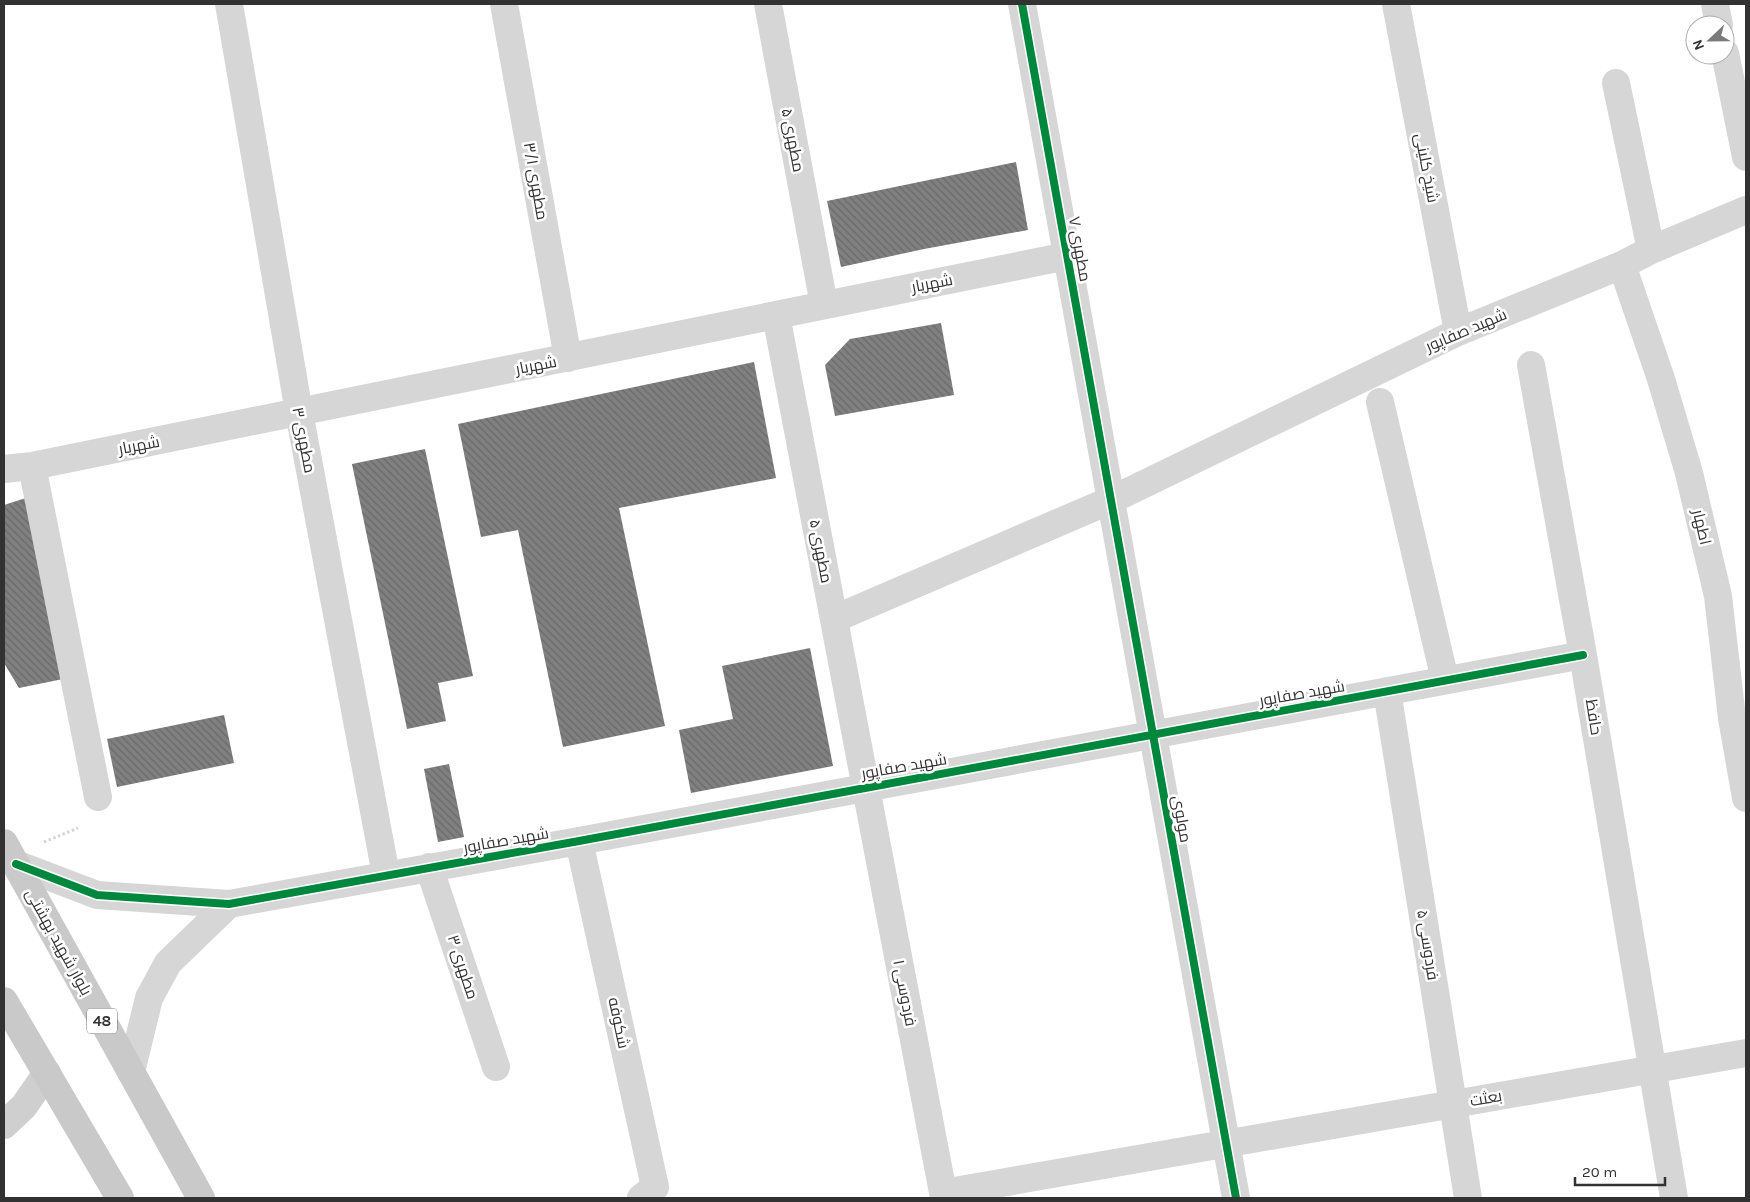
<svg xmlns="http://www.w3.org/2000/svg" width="1750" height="1202" viewBox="0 0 1750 1202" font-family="Karla,Cairo,sans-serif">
<defs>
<pattern id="building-back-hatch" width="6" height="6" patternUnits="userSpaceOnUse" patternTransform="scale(1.25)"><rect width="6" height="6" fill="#808080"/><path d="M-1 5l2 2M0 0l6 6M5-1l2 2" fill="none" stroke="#696969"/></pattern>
</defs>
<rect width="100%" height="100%" fill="#fff"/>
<path fill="url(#building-back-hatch)" d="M1016 162 1028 230 924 249 841 267 827 201Z
M941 323 954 395 835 416 825 365 850 339Z
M754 362 776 478 619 508 665 726 563 747 518 530 481 537 458 424Z
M425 449 473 676 438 683 446 721 407 729 352 464Z
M29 497 63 679 19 688 4 663V505Z
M810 648 833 766 691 793 679 730 733 719 722 666Z
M224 715 234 763 117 787 107 739Z
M449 764 464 837 438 842 424 769Z"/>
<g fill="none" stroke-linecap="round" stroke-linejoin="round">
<path stroke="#d5d5d5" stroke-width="3" stroke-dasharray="2.5 2.5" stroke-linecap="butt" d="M44 842 78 828"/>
<path stroke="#d6d6d6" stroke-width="28" d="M229 4 299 412 386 875
M504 4 568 358
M768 4 824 305
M1022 4 1236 1198
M1396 4 1458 332
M1715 4 1719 25
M1725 53 1746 157
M1616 83 1651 250
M1622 265 1661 379 1689 473 1718 596 1732 718 1746 798
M776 315 944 1198
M1531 365 1583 655 1674 1198
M1380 402 1445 680
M32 466 98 797
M4 469 32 466 1067 256
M834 619 1111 500 1458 332 1622 265 1651 250 1746 210
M1387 691 1468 1198
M579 841 655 1187 641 1198
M16 864 97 895 229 904 579 841 1583 655
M429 867 496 1067
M131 1072 149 998 168 963 229 904
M943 1193 1746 1053"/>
<path stroke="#cfcfcf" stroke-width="28" d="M4 1125 24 1106 47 1073"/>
<path stroke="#c9c9c9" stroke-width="28" d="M4 843 201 1198
M4 1001 120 1198"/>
<defs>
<path id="cycleway" d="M1022 4 1236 1198
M16 864 97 895 229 904 579 841 1583 655"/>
</defs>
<use href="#cycleway" stroke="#fff" stroke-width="11"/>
<use href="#cycleway" stroke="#00873e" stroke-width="8"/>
</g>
<g text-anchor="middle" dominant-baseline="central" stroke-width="5" stroke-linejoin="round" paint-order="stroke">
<rect fill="#fff" stroke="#707070" stroke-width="1" x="87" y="1008.5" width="30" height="25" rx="4"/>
<g font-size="15" font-weight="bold" fill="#323232">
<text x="102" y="1021">48</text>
</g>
<g font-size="16" fill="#323232" stroke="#fff">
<text transform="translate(793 140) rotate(79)">مطهری ۵</text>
<text transform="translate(1427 168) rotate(79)">شیخ کلینی</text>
<text transform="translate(536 181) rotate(80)">مطهری ۳/۱</text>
<text transform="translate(1080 249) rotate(80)">مطهری ۷</text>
<text transform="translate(932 283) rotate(-11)">شهریار</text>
<text transform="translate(1466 330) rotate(-23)">شهید صفاپور</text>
<text transform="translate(536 365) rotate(-11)">شهریار</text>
<text transform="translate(304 440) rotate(79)">مطهری ۳</text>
<text transform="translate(139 445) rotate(-11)">شهریار</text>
<text transform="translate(1702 527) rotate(77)">اطهار</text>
<text transform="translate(821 551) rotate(79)">مطهری ۵</text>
<text transform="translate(1302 693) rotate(-10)">شهید صفاپور</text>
<text transform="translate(1594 717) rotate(81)">حافظ</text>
<text transform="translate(904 766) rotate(-10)">شهید صفاپور</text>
<text transform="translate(1182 819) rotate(80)">مولوی</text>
<text transform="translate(506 840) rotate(-10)">شهید صفاپور</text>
<text transform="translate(59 942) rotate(61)">بلوار شهید بهشتی</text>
<text transform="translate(1428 945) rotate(81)">فردوسی ۵</text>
<text transform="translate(463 967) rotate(72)">مطهری ۳</text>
<text transform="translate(905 993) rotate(79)">فردوسی ۱</text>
<text transform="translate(619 1023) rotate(78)">شکوفه</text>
<text transform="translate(1486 1098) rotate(-10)">بعثت</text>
</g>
</g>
<rect width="1750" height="1202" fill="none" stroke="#323232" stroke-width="10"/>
<g transform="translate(1710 40) rotate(248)"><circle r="24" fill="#ffffff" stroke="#adadad"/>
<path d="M0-4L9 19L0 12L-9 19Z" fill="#7a7a7a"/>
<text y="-8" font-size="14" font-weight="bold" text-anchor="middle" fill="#323232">N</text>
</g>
<path d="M1575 1177v8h90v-8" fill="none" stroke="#323232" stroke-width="2.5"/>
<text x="1582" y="1177" font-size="15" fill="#323232" stroke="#ffffff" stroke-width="4" paint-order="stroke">20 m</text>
</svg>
